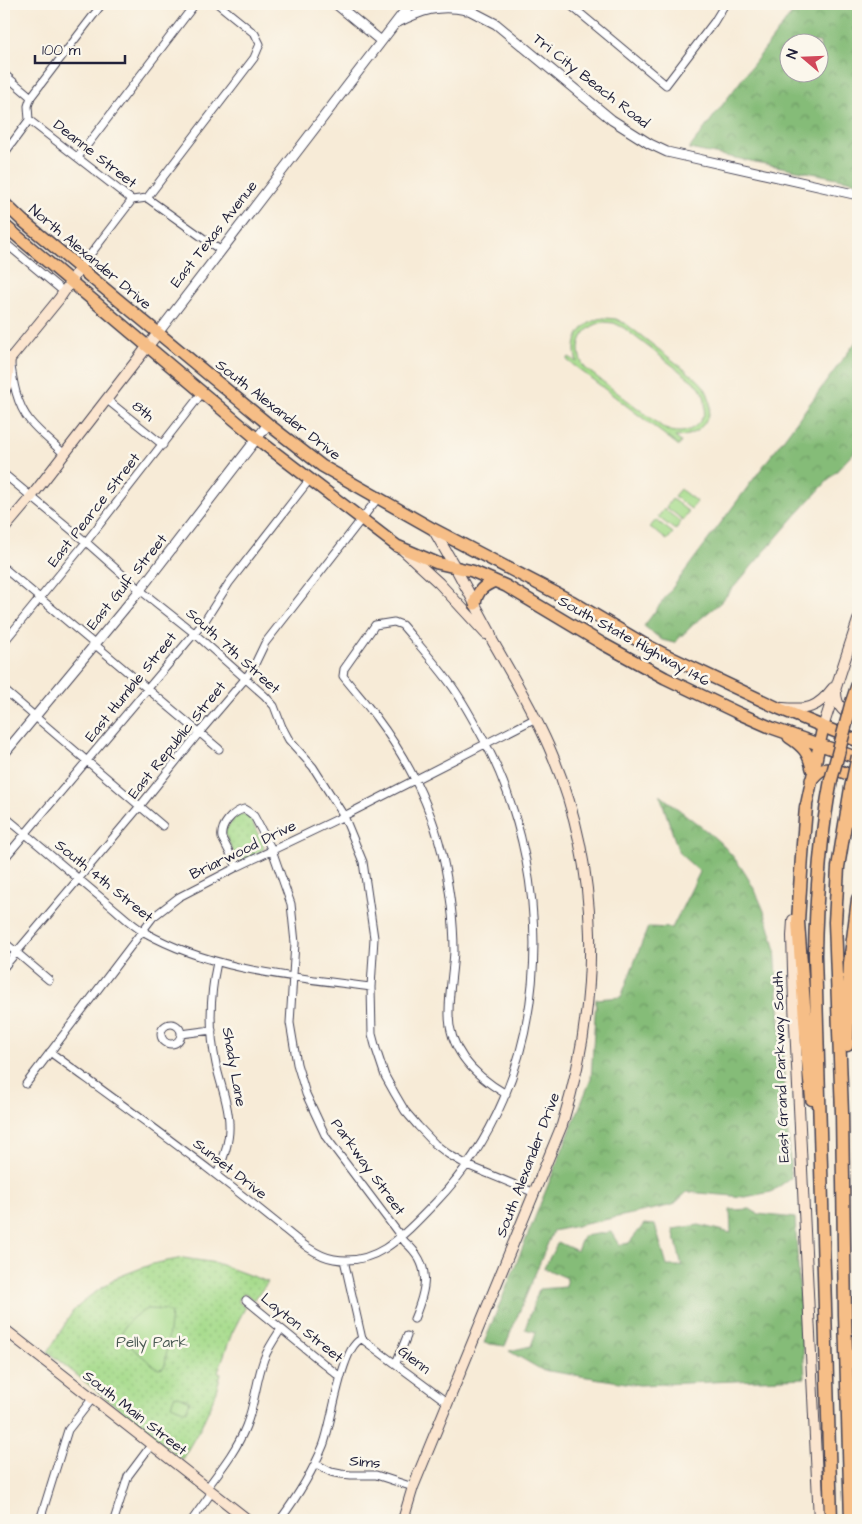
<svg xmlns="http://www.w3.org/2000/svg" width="862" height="1524" viewBox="0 0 862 1524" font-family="'Architects Daughter',sans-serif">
<defs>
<pattern id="forest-crowns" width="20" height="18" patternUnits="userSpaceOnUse" patternTransform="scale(1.25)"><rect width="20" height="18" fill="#85bc78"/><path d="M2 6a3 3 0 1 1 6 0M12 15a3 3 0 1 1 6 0" fill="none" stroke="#6c9864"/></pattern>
<pattern id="park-dots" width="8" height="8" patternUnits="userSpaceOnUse" patternTransform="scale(1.25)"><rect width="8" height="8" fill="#a7dc8d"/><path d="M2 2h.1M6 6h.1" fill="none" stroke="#8fbc7b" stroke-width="1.8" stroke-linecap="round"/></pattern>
</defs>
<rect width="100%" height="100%" fill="#fbf7ec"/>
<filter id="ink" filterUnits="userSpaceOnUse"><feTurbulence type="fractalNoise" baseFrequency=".02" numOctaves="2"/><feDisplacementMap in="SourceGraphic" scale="10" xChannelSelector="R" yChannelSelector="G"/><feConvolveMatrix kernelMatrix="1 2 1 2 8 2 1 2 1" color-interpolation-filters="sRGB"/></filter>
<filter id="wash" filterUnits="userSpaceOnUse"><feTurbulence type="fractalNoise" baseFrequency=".0096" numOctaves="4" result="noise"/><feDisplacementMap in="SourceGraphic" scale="20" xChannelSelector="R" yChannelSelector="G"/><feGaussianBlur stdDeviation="1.12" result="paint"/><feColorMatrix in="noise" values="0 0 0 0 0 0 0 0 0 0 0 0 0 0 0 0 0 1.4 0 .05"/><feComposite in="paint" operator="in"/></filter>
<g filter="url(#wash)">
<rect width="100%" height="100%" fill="#f7ebd7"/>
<path fill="url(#forest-crowns)" stroke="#546f5a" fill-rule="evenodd" d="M799 4H858V182L689 149ZM790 42H820V72H790Z
M858 339V448L796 515 721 602 694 624 674 643 662 640 644 626Z
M660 795C678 809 697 823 715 838 747 866 766 907 775 948L791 1178 771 1192 745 1197 687 1192 673 1205 553 1231 505 1346 484 1343 591 1079 596 999 621 997 648 927 672 928 700 872 679 853Z
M750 1209 758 1214 795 1218 805 1378 639 1385 542 1370 509 1351 531 1346 536 1332 525 1329 539 1289 566 1287 567 1278 544 1268 558 1242 577 1251 583 1236 611 1232 619 1245 629 1243 644 1224 655 1225 667 1266H682L673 1229 699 1225 731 1233 730 1210Z"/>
<path fill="url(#park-dots)" stroke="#647f64" d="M242 814 247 815 250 818 264 846 263 850 241 861 237 860 225 834 226 829 237 815Z
M183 1258 216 1263 268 1282 254 1300 245 1293 238 1301 245 1308 232 1333 218 1372 221 1373C213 1406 200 1430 182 1459L48 1352 73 1311 90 1296 118 1277 152 1264Z"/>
<path fill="#a7dc8d" stroke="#647f64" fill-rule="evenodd" d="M604 318 616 319 626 324 698 380C722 402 708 437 675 437L681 442 679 446 567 360 569 357 577 362C570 340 582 321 604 318ZM604 322 614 323 624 328 699 386C717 411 694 442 665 429L585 368C572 349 581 326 604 322Z
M680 489 697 502 691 509 674 496Z
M672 499 689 512 683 520 666 507Z
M664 509 681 522 675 530 658 517Z
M656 520 673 533 667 540 650 527Z
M147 1309 165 1310 171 1314 165 1365 163 1368 158 1369 120 1338C123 1324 134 1315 147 1309Z
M175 1395 190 1401 186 1411 171 1405Z"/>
</g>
<g filter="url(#ink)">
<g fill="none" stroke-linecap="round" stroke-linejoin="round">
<defs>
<path id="minor" d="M102 4 31 97 28 106 29 120 132 200 147 198 220 250
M569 4 666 85 714 22 725 4
M4 74 31 97
M4 154 29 120
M78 157 195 4
M147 198 254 58 260 44 255 34 218 4
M4 242 64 292
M80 268 132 200
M4 354 10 359C13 381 16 404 30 421 40 433 53 443 64 454
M106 399 163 445
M4 474 86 542 140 590 194 633 265 696 274 706 282 727 289 740 313 767 344 816 363 862 374 938 371 987 372 1034 376 1049 385 1076 395 1094 405 1111 418 1126 435 1144 448 1154 467 1165 535 1193
M4 568 219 749
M4 642 86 542 202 393
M4 690 163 826
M4 816C38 844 71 873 105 901 118 911 130 924 144 932 213 971 294 977 371 987
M4 859 204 622 229 583 310 479
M237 867 222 838C220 826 232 812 244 809L249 812 254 816 272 850 291 904 295 943 290 1023 297 1064 306 1094 326 1137 405 1242C433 1266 426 1290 414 1319
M4 942 49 980
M217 962C210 995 209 1031 216 1064 220 1084 229 1104 229 1124 230 1142 223 1159 217 1175
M4 967 140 806 199 733 245 679 253 668 265 643 378 498
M161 1034a10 10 0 1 1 20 0a10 10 0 1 1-20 0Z
M181 1034 212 1030
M50 1052C106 1093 162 1133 216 1175 237 1191 257 1207 278 1224 293 1236 314 1256 334 1259 379 1267 407 1231 436 1202 552 1082 560 888 486 744 476 725 464 703 452 686 437 665 419 645 402 625L394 622 375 625 344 669 343 676C354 690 366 703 376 717 406 757 430 804 442 853 449 885 454 918 454 951 453 971 449 991 449 1012 448 1050 475 1076 506 1094
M26 1084 153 917 179 897 237 867 344 816 536 718
M344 1260 362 1339
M246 1300 340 1377
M362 1339 448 1403
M396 1363 407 1336
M316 1464 331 1472 341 1474 351 1475H376L413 1487
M207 1488C222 1468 237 1449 246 1426 255 1404 256 1381 264 1359 268 1348 275 1338 281 1329
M40 1520 68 1430 92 1399
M114 1520 128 1476 152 1444
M192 1520 212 1492
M280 1520C297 1497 312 1473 323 1446 332 1425 341 1345 362 1339"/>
<path id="tertiary" d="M336 4 381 41
M461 4 471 11 496 24 612 120 650 144 667 152 858 195
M396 23C422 10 438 4 467 10
M158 333 410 4
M4 754 140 590 268 424"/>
<path id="secondary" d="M4 393 7 384 10 359 59 299 80 268
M4 529 31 497 158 333
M403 550 439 583 486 634
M836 692C836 707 845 714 858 719
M783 708C807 710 817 709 833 688
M823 727 858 620
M793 920 792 936 794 1004 819 1520
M4 1329 248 1520
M403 1520 413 1487 562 1125C601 999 602 868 549 747 533 710 512 675 492 640L490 632 455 567 433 529"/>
<path id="primary" d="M4 203 23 221 268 424 322 466 433 529 573 602 644 644 672 658 778 708 858 741
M4 225 256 438 397 546 437 563 472 571 506 586 603 644 665 678 738 713 772 728 858 758
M475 604C477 591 483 586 495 581
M789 737C803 746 809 753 812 769
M811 780C814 777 816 774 820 771 830 765 849 774 858 779
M806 807 823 727"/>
<path id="motorway" d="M851 705 858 684
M851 788 838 867 835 922 842 1113 845 1315 851 1520
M806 807 802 856 798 922 808 1061 812 1099
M847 1045 850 963 858 899
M831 1520 815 955C816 896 820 838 831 780"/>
</defs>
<use href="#minor" stroke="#424052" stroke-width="9"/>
<use href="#tertiary" stroke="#424052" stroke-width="11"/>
<use href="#secondary" stroke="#424052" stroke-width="12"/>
<use href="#primary" stroke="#424052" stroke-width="14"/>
<use href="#motorway" stroke="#424052" stroke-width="15"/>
<use href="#minor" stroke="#fff" stroke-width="7"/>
<use href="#tertiary" stroke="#fff" stroke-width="9"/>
<use href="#secondary" stroke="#fbe5cf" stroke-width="10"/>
<use href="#primary" stroke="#f6be87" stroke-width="11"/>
<use href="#motorway" stroke="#f6be87" stroke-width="12"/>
<defs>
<path id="motorway-bridge" d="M831 780 851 705
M851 788 858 756"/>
</defs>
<use href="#motorway-bridge" stroke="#424052" stroke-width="15" stroke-linecap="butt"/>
<use href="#motorway-bridge" stroke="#f6be87" stroke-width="12"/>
</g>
</g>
<g text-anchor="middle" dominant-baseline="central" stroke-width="5" stroke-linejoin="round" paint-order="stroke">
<g font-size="15" fill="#22223b" stroke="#fbf7ec">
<text transform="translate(591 81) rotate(38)">Tri City Beach Road</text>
<text transform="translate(95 154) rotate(38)">Deanne Street</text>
<text transform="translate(214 234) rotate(-52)">East Texas Avenue</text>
<text transform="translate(90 257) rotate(40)">North Alexander Drive</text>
<text transform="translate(278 410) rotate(38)">South Alexander Drive</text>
<text transform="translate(143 411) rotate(39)">8th</text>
<text transform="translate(94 510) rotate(-52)">East Pearce Street</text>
<text transform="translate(127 582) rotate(-51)">East Gulf Street</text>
<text transform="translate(634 641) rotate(29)">South State Highway 146</text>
<text transform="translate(233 651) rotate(42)">South 7th Street</text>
<text transform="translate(131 687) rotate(-51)">East Humble Street</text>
<text transform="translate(177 740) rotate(-51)">East Republic Street</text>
<text transform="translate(243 850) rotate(-26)">Briarwood Drive</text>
<text transform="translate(104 881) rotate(39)">South 4th Street</text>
<text transform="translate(234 1067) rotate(80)">Shady Lane</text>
<text transform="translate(781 1067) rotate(-92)">East Grand Parkway South</text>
<text transform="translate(528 1165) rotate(-69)">South Alexander Drive</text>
<text transform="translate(368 1167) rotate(54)">Parkway Street</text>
<text transform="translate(230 1169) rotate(38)">Sunset Drive</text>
<text transform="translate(302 1328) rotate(39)">Layton Street</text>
<text transform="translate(414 1360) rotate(37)">Glenn</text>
<text transform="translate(135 1413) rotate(38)">South Main Street</text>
<text transform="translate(365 1462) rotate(5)">Sims</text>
</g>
<g font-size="15" fill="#4a5a54" stroke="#fbf7ec">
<text x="152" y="1342">Pelly Park</text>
</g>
</g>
<rect width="862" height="1524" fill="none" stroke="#fbf7ec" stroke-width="20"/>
<g transform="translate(804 58) rotate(289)"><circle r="24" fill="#fbf7ec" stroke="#a4a2a5"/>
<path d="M0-4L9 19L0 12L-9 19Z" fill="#d1495b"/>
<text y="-8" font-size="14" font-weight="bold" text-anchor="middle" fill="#22223b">N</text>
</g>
<path d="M35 55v8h90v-8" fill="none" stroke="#22223b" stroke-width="2.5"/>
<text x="42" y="55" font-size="15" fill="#22223b" stroke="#fbf7ec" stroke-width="4" paint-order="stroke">100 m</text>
</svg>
